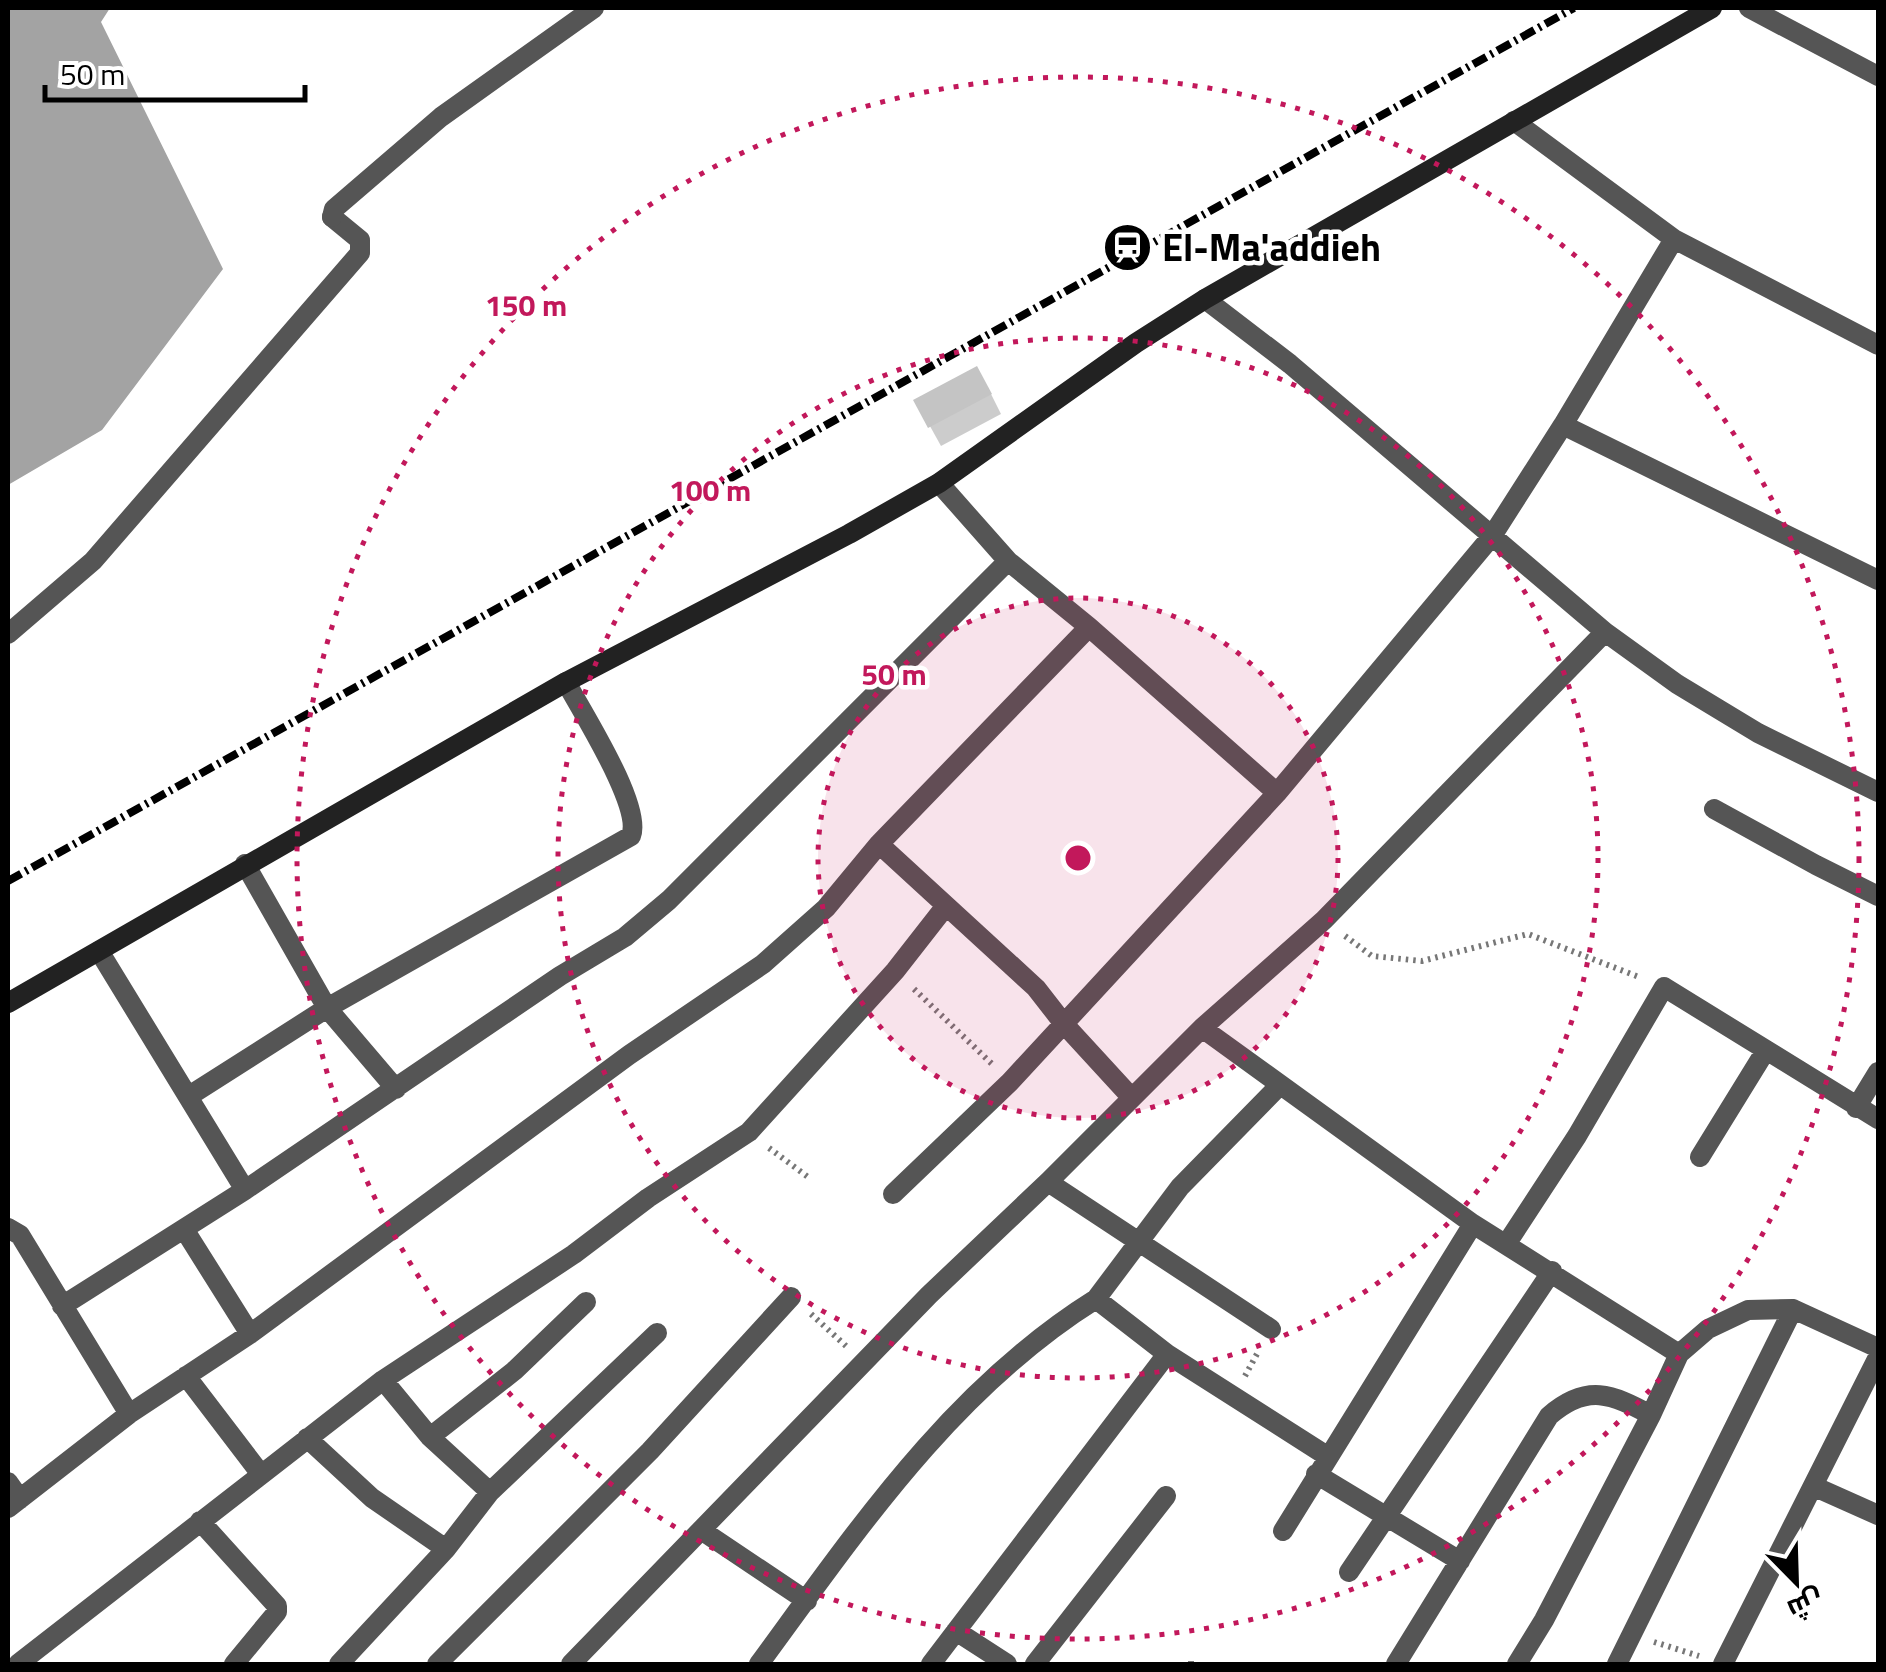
<svg xmlns="http://www.w3.org/2000/svg" width="1886" height="1672" viewBox="0 0 1886 1672" font-family="'Titillium Web',Cairo,sans-serif">
<rect width="100%" height="100%" fill="#fff"/>
<path fill="#a3a3a3" d="M8 8H110L101 22 223 269 102 430 8 485Z"/>
<path fill="#0003" d="M988 388 1001 414 941 446 916 401Z"/>
<path fill="#c4c4c4" d="M977 366 992 394 928 428 913 400Z"/>
<g fill="none" stroke-linecap="round" stroke-linejoin="round">
<path stroke="#777" stroke-width="6" stroke-dasharray="2.5 5" stroke-linecap="butt" d="M1345 936 1372 956 1422 961 1528 934 1639 977
M914 989 992 1064
M769 1148 808 1177
M811 1314 846 1346
M1245 1376 1258 1352
M1654 1642 1699 1656
M1191 1661V1664"/>
<path stroke="#555" stroke-width="20" d="M8 634 93 561 360 253V240L332 217"/>
<path stroke="#555" stroke-width="20" d="M1749 8 1878 76
M1514 121 1674 239
M332 217 334 209 441 117 594 8
M1205 299 1290 364 1605 632 1677 684 1758 733 1878 792
M1563 425 1878 580
M939 483 1008 561 1089 627 1277 793
M1714 809 1816 865 1878 896
M879 844 1036 988 1064 1024 1131 1097
M245 864 327 1008 396 1089
M99 951 245 1190 560 976 625 937 669 900 1008 561
M1202 1028 1473 1224 1679 1354
M189 1096 327 1008 631 836C643 807 582 712 566 682
M1856 1108 1878 1072
M1700 1157 1766 1050
M1048 1182 1271 1329
M893 1194 1010 1082 1277 793 1492 536 1563 425 1674 239 1878 345
M8 1228 20 1235 129 1414
M184 1229 250 1334
M1507 1243 1577 1136 1664 987 1878 1119
M1096 1299 1180 1187 1279 1086
M62 1306 245 1190
M186 1376 260 1473
M383 1380 430 1437 490 1492
M430 1437 514 1371 586 1302
M307 1438 372 1498 446 1549
M1316 1474 1460 1561
M8 1482 20 1499
M1813 1486 1878 1515
M8 1508 129 1414 250 1334 629 1055 763 964 826 908 879 844 1089 627
M200 1521 277 1606V1612L234 1664
M701 1530 807 1601
M1283 1531 1473 1224
M1349 1572 1552 1271
M956 1631 1007 1664
M18 1664 383 1380 574 1254 648 1198 749 1132 895 971 945 907
M339 1664 446 1549 490 1492 657 1333
M437 1664 650 1451 791 1297
M571 1664 929 1295 1048 1182 1202 1028 1324 920 1605 632
M759 1664C858 1529 952 1389 1096 1299L1167 1354 1327 1456
M931 1664 1167 1354
M1035 1664 1166 1496
M1396 1664 1549 1416C1587 1383 1612 1394 1651 1415
M1517 1664 1544 1620 1651 1415 1679 1354 1708 1329 1748 1310 1793 1309 1878 1348
M1617 1664 1793 1309
M1723 1664 1878 1357"/>
<path stroke="#222" stroke-width="20" d="M8 1003 566 682 849 534 939 483 1136 343 1205 299 1712 8"/>
<path stroke="#000" stroke-width="8" stroke-dasharray="15 5 2.5 5" stroke-linecap="butt" d="M8 881 1574 8"/>
</g>
<circle cx="1078" cy="858" r="260" fill="#c2185b" fill-opacity=".12"/>
<g fill="none" stroke="#c2185b" stroke-width="5" stroke-dasharray="5 10">
<circle cx="1078" cy="858" r="260"/>
<circle cx="1078" cy="858" r="520"/>
<circle cx="1078" cy="858" r="781"/>
</g>
<defs>
<symbol id="station-disc" viewBox="-11 -11 22 22"><circle r="9.5" fill="#000" stroke="#fff"/><path d="M-3-6H3Q5-6 5-4V2Q5 4 3 4L4.5 6H3L1.5 4h-3L-3 6H-4.5L-3 4Q-5 4-5 2V-4Q-5-6-3-6ZM-3.5-4v3h7v-3ZM-3.5 1v1.5H-2V1ZM2 1v1.5H3.5V1Z" fill="#fff"/></symbol>
</defs>
<g fill-rule="evenodd">
<use href="#station-disc" x="1100" y="220" width="55" height="55"/>
</g>
<g text-anchor="middle" dominant-baseline="central" stroke-width="9" stroke-linejoin="round" paint-order="stroke">
<g font-size="38" font-weight="bold" fill="#000" stroke="#fff" text-anchor="start">
<text x="1162" y="247">El-Ma'addieh</text>
</g>
</g>
<circle cx="1078" cy="858" r="15" fill="#c2185b" stroke="#fff" stroke-width="5"/>
<g font-size="30" text-anchor="middle" font-weight="bold" fill="#c2185b" stroke="#fff" stroke-width="9" stroke-linejoin="round" paint-order="stroke">
<text x="526" y="316">150 m</text>
<text x="710" y="501">100 m</text>
<text x="894" y="685">50 m</text>
</g>
<rect width="1886" height="1672" fill="none" stroke="#000000" stroke-width="20"/>
<g transform="translate(1796 1582) rotate(157)" stroke="#ffffff" stroke-width="8" paint-order="stroke">
<path d="M0-8L18 38L0 25L-18 38Z" fill="#000000"/>
<text y="-15" font-size="28" font-weight="bold" text-anchor="middle" fill="#000000">ش</text>
</g>
<path d="M45 85v15h260v-15" fill="none" stroke="#000000" stroke-width="5"/>
<text x="60" y="85" font-size="30" fill="#000000" stroke="#ffffff" stroke-width="8" paint-order="stroke">50 m</text>
</svg>
